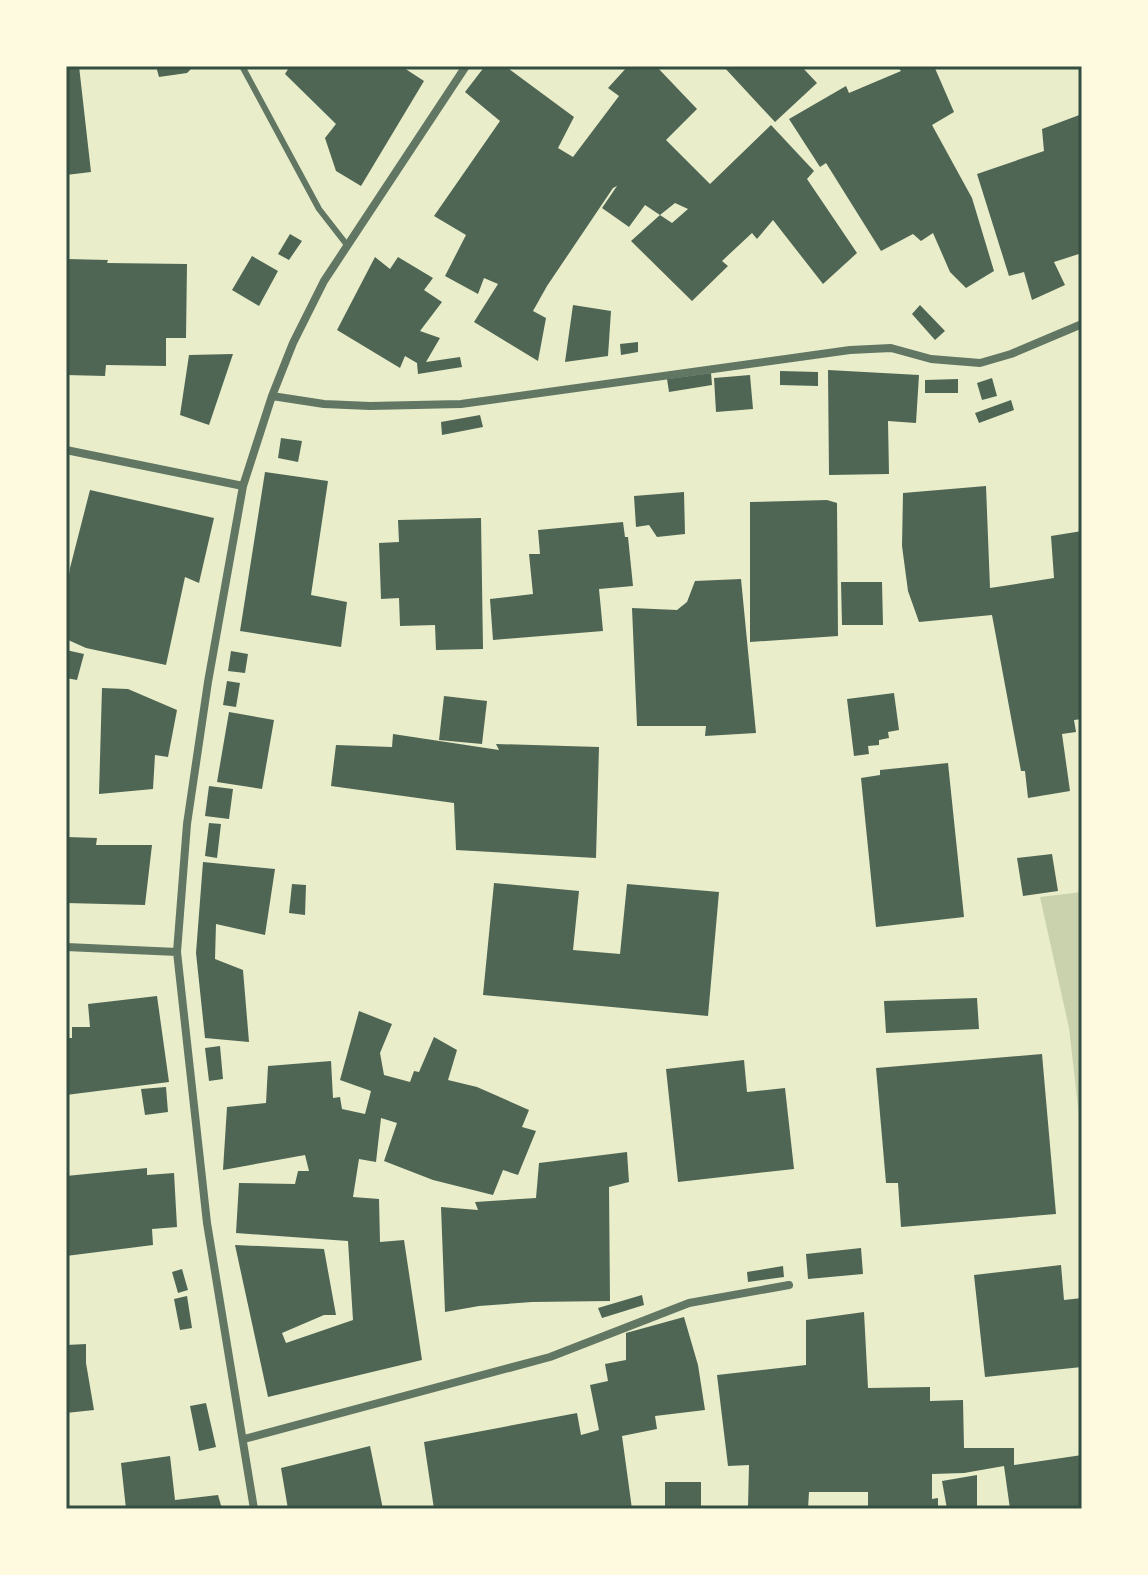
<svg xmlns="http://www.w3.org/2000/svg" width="1148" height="1575" viewBox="0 0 1148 1575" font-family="Arial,sans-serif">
<rect width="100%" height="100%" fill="#e9edc9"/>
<path fill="#cad2ad" d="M1082 892V1142L1069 1028 1040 897Z"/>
<path fill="#4f6655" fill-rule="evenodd" d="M66 66H79L91 172 66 175Z
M156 66H194L187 73 159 77Z
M290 66H401L424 81 361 186 336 171 325 138 336 124 285 74Z
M485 66H505L574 117 558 148 573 157 619 96 608 88 628 66H656L697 109 666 140 710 184 771 125 814 171 807 179 857 253 823 284 773 220 757 239 752 233 722 261 728 266 692 301 631 241 660 215 645 205 629 227 602 208 617 186 613 188 547 286 533 311 546 318 538 361 474 322 498 284 484 278 478 294 445 276 466 235 434 216 500 121 465 92ZM675 203 688 209 672 223 660 215Z
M723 66H801L817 83 775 122Z
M897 66H934L954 112 932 125 972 198 994 271 966 288 950 272 933 233 921 241 913 234 881 251 826 163 820 167 789 119 846 86 849 93 901 71Z
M1082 114V253L1054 262 1065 285 1032 300 1024 272 1009 276 977 174 1044 151 1042 129Z
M290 234 302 241 289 260 278 254Z
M252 256 278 271 259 306 232 290Z
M375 257 390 269 398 257 433 278 424 290 442 302 420 331 440 338 426 362 460 357 462 367 418 374 417 363 405 356 400 368 337 330Z
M66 259 108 260 107 263 187 264 186 338H166V366L106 365 105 376 66 375Z
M573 305 611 311 608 356 565 362Z
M920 305 945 331 935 340 912 314Z
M638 342V352L621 355 620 344Z
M233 354 209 425 180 415 189 355Z
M828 370 919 375 916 423 888 421 889 474 829 475Z
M780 371 818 372V386L780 385Z
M711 373 712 385 669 392 667 379Z
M750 375 753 409 716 412 714 378Z
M992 378 997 396 982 400 977 383Z
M958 379V393H925V380Z
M1011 400 1014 410 979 423 975 413Z
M480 415 483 427 442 435 441 422Z
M281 438 302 441 298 462 278 458Z
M265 472 328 481 311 595 347 602 341 647 240 631Z
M986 486 990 588 1054 578 1051 536 1082 531V719L1074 720 1076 732 1062 734 1070 791 1028 798 1025 771H1021L992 615 919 622 908 591 902 546 903 493Z
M90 490 214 518 199 583 185 577 166 665 86 648 66 639V596L70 568Z
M684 492 685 534 657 537 649 525 636 527 634 496Z
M827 500 837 503 838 636 750 642V502Z
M481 518 483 649 436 650 435 625 400 626 399 598 381 599 379 543 399 542 398 520Z
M623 522 625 537H628L633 586 599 589 603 631 493 640 490 599 533 594 529 554H540L538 530Z
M741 579 756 733 705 736 706 726H637L632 608 677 610 687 602 695 581Z
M841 582H882L883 625H842Z
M66 650 84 654 77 680 66 678Z
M231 651 248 654 245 673 228 671Z
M227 681 240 683 236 707 223 705Z
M102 688 128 689 177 710 168 757 155 755 153 789 99 794Z
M894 693 899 730 888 732 889 738 879 740V745L868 746 869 754 854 756 847 699Z
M444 696 487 701 482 744 439 740Z
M229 712 274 720 262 789 217 782Z
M393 734 499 750 496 744 599 747 596 858 456 850 454 803 331 786 336 745 392 747Z
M948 763 964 917 876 927 861 778 880 775V770Z
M209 786 233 789 229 819 205 816Z
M209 823 221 824 217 858 205 856Z
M66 837 97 838 96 845H152L145 905 66 903Z
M1052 854 1058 891 1023 896 1017 858Z
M203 862 275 869 265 935 216 924 215 959 243 970 249 1042 205 1038 196 953Z
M494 883 579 891 573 950 620 954 627 884 719 892 708 1016 483 995Z
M292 884 306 885 305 915 289 913Z
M157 996 169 1082 66 1095V1038H72V1027H90L88 1004Z
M977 998 979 1029 886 1033 884 1001Z
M359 1011 392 1024 380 1053 384 1075 410 1082 414 1071 419 1072 434 1037 457 1050 448 1080 477 1087 529 1110 522 1127 536 1131 518 1175 503 1170 493 1195 433 1180 384 1161 397 1123 381 1118 376 1162 359 1159 353 1197 379 1199 380 1242 404 1240 422 1360 268 1397 235 1245 324 1249 336 1315H324L282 1333 286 1343 353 1320 348 1241 236 1233 239 1183 295 1184 298 1171H309L305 1155 223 1170 227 1107 266 1103 268 1066 331 1061 333 1098 340 1097 342 1109 365 1114 371 1091 340 1080Z
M220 1046 223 1079 209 1081 205 1048Z
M1042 1054 1056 1214 901 1227 898 1183H886L876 1068Z
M744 1060 747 1092 785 1088 794 1169 678 1182 666 1069Z
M166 1087 168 1112 145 1115 141 1089Z
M627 1152 629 1182 609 1187 610 1301 532 1302 479 1306 445 1312 441 1207 478 1210 475 1202 536 1198 539 1163Z
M147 1168V1175L174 1173 177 1227 152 1229 153 1245 66 1256V1176Z
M861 1248 863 1274 808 1279 806 1254Z
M1061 1265 1064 1300 1082 1298V1367L985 1377 974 1275Z
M783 1266 784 1277 748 1282 747 1272Z
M182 1269 188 1290 178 1293 172 1272Z
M642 1295 644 1305 602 1318 598 1308Z
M187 1296 192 1328 180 1330 174 1299Z
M864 1312 868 1388 930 1387V1401L963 1400 964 1448H1014V1465L1082 1455V1509H1010L1004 1466 964 1473 932 1474V1499L938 1498V1509H868V1492H809L808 1509 748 1507 749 1465 728 1466 717 1375 806 1365V1320Z
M684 1317 698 1365 705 1410 655 1416 657 1429 622 1436 632 1509H434L424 1442 577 1413 581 1435 599 1430 590 1385 608 1381 605 1364 626 1360V1333Z
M86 1344V1363L94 1410 66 1413V1345Z
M206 1403 216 1447 199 1451 190 1406Z
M370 1446 383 1509H288L281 1468Z
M170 1456 175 1500 218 1495 222 1509H126L121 1463Z
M977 1475V1509H947L942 1481Z
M665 1482H701V1509H665Z"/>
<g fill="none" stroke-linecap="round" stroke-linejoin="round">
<path stroke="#617663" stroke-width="6" d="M242 66 319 209 347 245"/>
<path stroke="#617663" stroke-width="8" d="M272 396 324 404 370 406 461 404 850 350 891 348 931 359 980 363 1011 354 1082 324
M66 450 243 486
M66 947 177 952
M244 1439 550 1357 689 1303 789 1285
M254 1509 207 1223 177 952 187 824 208 682 243 486 272 396 293 343 324 281 466 66"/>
</g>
<rect width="1148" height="1575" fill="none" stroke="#fefae0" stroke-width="136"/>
<rect x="68" y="68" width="1012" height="1439" fill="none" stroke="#344e41" stroke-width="3"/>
</svg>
